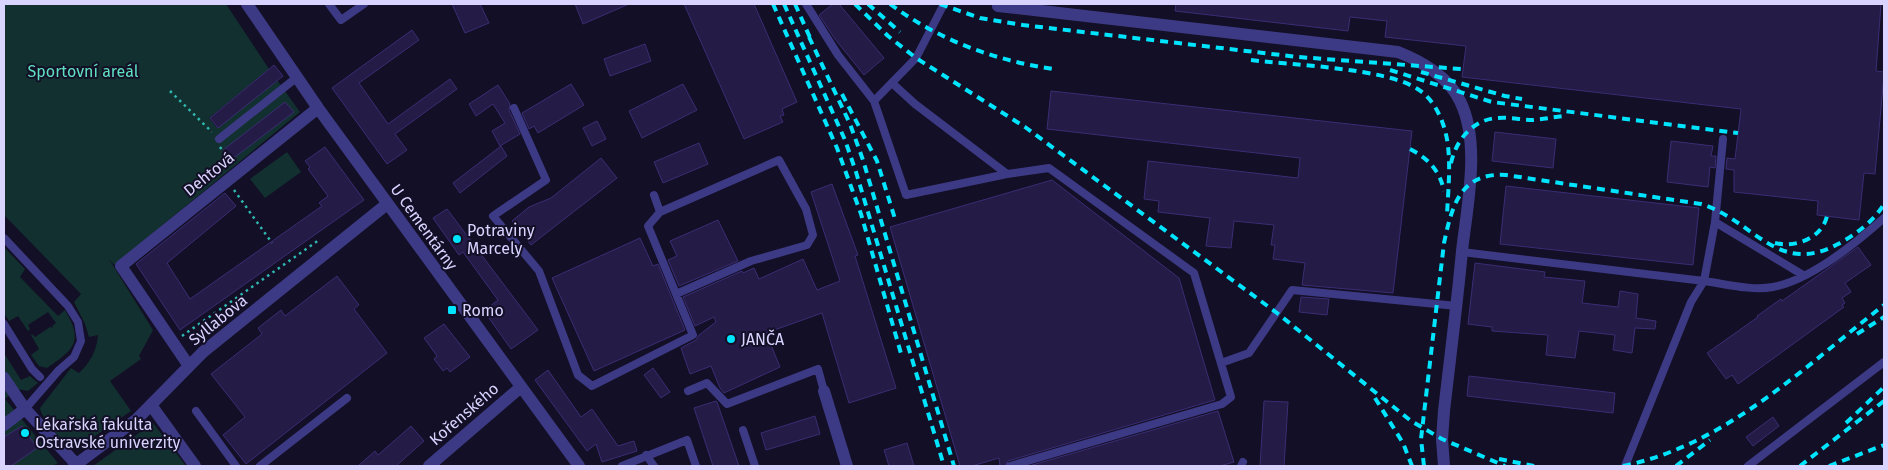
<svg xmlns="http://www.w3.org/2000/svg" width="1888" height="470" viewBox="0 0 1888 470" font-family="'Fira Sans',sans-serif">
<rect width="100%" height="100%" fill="#130f26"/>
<path fill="#12302f" d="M4 4H226L269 69 209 118 217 128 277 80 300 112 114 265 109 259 153 330 139 356 141 359 110 381 131 411 76 449C65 445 41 419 40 408L71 368 79 373C90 363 97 350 98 335L89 337 85 324 74 302 81 294 5 216 4 217Z
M287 152 301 172 265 198 250 179Z
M4 247 25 269 20 277 58 316 65 310C84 342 74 349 47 368L39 366 31 355 39 349 31 335 32 334 35 337 50 327 53 328 52 326 56 323 48 312 28 325 30 329 28 331 18 316 9 321 4 313Z
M4 353 21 380 30 376 38 383 28 391 17 389 5 399 58 463 53 466H4Z
M153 423 186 466H93Z"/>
<path fill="#241b47" stroke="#3b2d73" d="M452 4H480L489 23 465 33Z
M575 4H629L583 24Z
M684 4H754L797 102 782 109 784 115 780 116 783 122 744 139Z
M833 4H839L884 58 864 75 835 39 819 15Z
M1176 4H1881L1876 71 1884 72V75L1875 174 1864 173 1859 220 1817 215 1818 201 1734 192V170L1726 169 1727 158 1735 159 1741 109 1462 77 1466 46 1385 37 1387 21 1350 17 1348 31 1175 11Z
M412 30 419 40 359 83 388 124 450 79 457 89 395 134 407 150 387 164 332 88Z
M645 44 651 61 610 76 604 59Z
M274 65 283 76 218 128 210 118Z
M571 84 584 105 538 133 534 126 529 129 522 113Z
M683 84 697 110 642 138 629 111Z
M498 85 510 104 509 110 520 134 500 146 492 131 505 123 493 104 476 116 469 104Z
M1051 91 1412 131 1393 293 1302 285 1305 263 1273 259 1275 245H1271L1274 225 1234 221 1231 248 1206 246 1210 218 1158 212 1159 201 1144 199 1148 161 1298 178 1300 158 1047 129Z
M285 102 294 112 231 160 223 150Z
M597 121 606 139 592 146 583 128Z
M1495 132 1556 139 1553 168 1492 161Z
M1671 141 1713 146 1711 156H1716L1715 168 1710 167 1708 187 1667 182Z
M699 143 708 164 663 183 654 162Z
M501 146 507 156 460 193 453 183Z
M325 147 364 200 180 330 136 264 225 193 236 206 167 263 190 299 322 206 319 203 328 196 308 169 310 167 305 161Z
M601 158 617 178 531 245 512 221 529 207 551 198Z
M1052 180 1179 278 1215 400 1008 461 1005 466H1000L999 458 972 466H960L890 227Z
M832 184 858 255 855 256 896 388 849 403 822 313 766 333 780 367 724 393 720 388 711 366 690 374 681 348 696 340 699 335 716 322 714 317 695 326 683 297 742 271 743 273 754 268 759 279 803 259 817 290 840 281 811 192Z
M1506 186 1699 208 1693 265 1500 244Z
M447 209 538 330 511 349 484 311 498 300 463 252 459 255 433 218Z
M718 220 738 261 679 286 668 260 677 256 670 241Z
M640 238 653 266 658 264 685 330 594 371 552 278Z
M1858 247 1871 265 1845 283 1851 292 1842 298 1845 303 1842 305 1844 307 1738 384 1732 375 1726 379 1707 353 1758 317 1757 316 1781 299 1782 301Z
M1475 263 1545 272 1544 277 1585 281 1582 303 1618 307 1620 291 1638 294 1636 318 1656 321 1655 329 1635 328 1632 353 1613 350 1615 335 1579 331 1575 358 1546 355 1548 335 1492 331V327L1468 324Z
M337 276 359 305 354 309 387 353 246 464 223 435 245 417 211 374 262 334 258 328 281 310 285 316Z
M1301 297 1329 299 1327 315 1299 312Z
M444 324 470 357 450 372 447 368 443 371 434 359 437 356 424 338Z
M653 368 670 392 661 398 644 375Z
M548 370 581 417 592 409 618 446 634 441 637 451 602 462 596 444 587 451 535 380Z
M1469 376 1615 393 1613 413 1467 396Z
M716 401 717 402 739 466H713L694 408Z
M1264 401 1288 402 1284 466H1260Z
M1218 411 1234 462 1220 466H1029Z
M815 416 820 434 766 450 761 433Z
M1773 417 1779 426 1753 446 1746 437Z
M22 426 37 448 11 466H4V437Z
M411 426 424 441 396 466H358L375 451 378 455Z
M907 443 914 466H889L884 450Z"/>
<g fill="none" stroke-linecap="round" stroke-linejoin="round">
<path stroke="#2fb8b0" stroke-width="2.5" stroke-dasharray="2.5 4" stroke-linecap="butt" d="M170 91 212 132
M220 147 231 163
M234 190 272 243
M182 336 319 240"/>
<path stroke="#3d3a85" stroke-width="8" d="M329 4 341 20 364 4
M806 4 838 55 874 101
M892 83 915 104 1007 174 906 195 874 101 916 58 944 4
M514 108 546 180 493 216 539 271 578 375 592 386 693 335 648 226 660 212 654 195
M219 139 296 78
M1723 139 1715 222 1704 281C1726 284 1752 291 1773 287 1811 280 1856 243 1884 218
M1007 174 1049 168 1194 273 1231 397 1222 404 1010 466
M660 212 779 160 806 209 813 235 807 245 751 261 676 294
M1715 222 1803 275
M4 238 68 306 78 322 81 341 74 357 59 370 25 409
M1462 252 1704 281 1691 302 1625 466
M4 324 32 369 40 377
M1221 363 1249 353 1292 290 1457 306
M688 391 707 383 727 404 818 369 824 391
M196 411 236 466
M743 430 755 466
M646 455 654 466
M260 466 347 398
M622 466 687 440 696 466
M1241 466 1243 462
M1748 466 1884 362"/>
<path stroke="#3d3a85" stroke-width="12" d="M247 4 318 108 579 466
M998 6 1398 52C1421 61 1449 77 1460 101 1481 143 1467 206 1462 251 1457 305 1450 358 1444 411L1442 439 1444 466
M189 366 121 266 318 108
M4 378 25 409 77 465
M824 391 847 466
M151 405 195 466
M4 425 25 409
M74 466 137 419 203 352 387 204
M429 466 521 387"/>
<path stroke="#00e5ff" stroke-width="4" stroke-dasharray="8 6" stroke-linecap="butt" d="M773 4 837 148 861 214 902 357
M784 4 845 140 856 172 944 466
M795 4 812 42
M855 4 888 36 916 58 1025 127 1277 313 1411 421 1442 439 1505 466
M868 4 900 32
M890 4C939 40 993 60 1053 69
M940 4 980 18 1023 25 1298 57 1461 69
M809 37 850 124 863 160 954 466
M1251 60C1292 65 1383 68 1416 88 1430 96 1438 110 1443 124 1453 152 1448 187 1447 216
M1390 70 1492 102 1738 133
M1421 72 1505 96 1522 99
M842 94 877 161 896 222
M1410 149C1428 158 1440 171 1444 191
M1451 163C1456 140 1473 119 1498 118 1510 117 1522 120 1533 120 1544 119 1554 117 1565 116
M1775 243C1796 248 1822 238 1827 216
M1857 334 1884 317
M1375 398 1403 443 1412 466
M1846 423 1884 387
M1499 459 1534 466
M1424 466 1421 439 1444 243C1452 206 1460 172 1506 175L1701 204C1754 220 1777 277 1838 244 1855 235 1874 221 1884 204
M1623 466C1726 445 1804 367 1884 305
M1676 466 1710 440
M1800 466 1884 401
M1829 466 1884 445"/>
</g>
<g fill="#00e5ff" stroke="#130f26" stroke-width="2">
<circle cx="457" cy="239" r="5"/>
<rect x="447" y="305" width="10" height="10" rx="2.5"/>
<circle cx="731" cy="339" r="5"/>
<circle cx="25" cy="433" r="5"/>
</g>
<g text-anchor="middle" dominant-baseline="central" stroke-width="4" stroke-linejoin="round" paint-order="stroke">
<g font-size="16" fill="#5fe0c0" stroke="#130f26">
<text x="83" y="71">Sportovní areál</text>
</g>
<g font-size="16" fill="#d9d4ff" stroke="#130f26">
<text transform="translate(209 174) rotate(-39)">Dehtová</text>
<text transform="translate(424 227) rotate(54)">U Cementárny</text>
<text transform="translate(218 320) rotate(-39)">Syllabova</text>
<text transform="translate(464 414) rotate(-41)">Kořenského</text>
</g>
<g font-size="16" fill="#d9d4ff" stroke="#130f26" text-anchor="start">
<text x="467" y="230">Potraviny<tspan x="467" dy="18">Marcely</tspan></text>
<text x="462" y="310">Romo</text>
<text x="741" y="339">JANČA</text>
<text x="35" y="424">Lékařská fakulta<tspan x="35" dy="18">Ostravské univerzity</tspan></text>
</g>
</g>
<rect width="1888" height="470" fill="none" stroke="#d9d4ff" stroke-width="10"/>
</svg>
